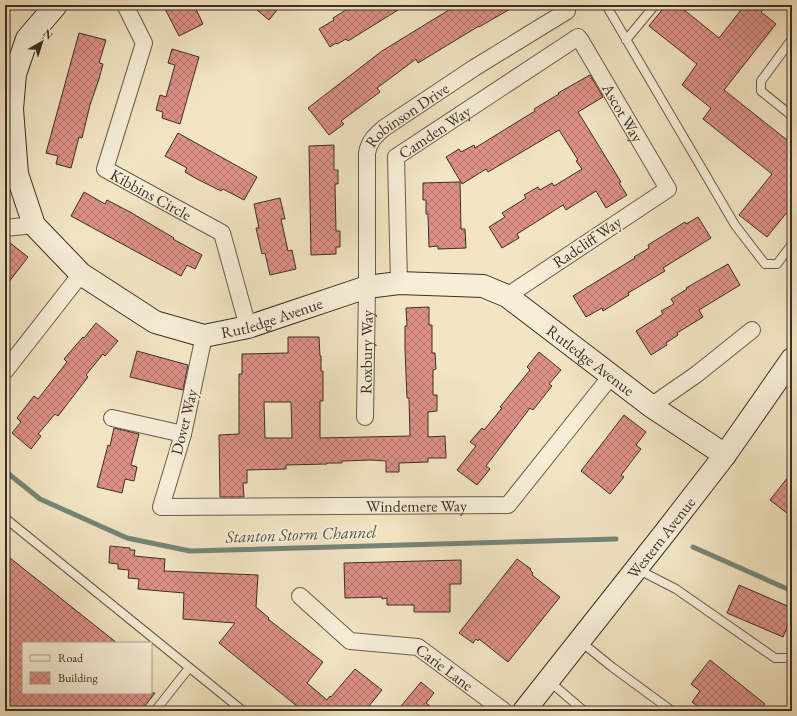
<svg xmlns="http://www.w3.org/2000/svg" width="797" height="716" viewBox="0 0 797 716" font-family="'EB Garamond',serif">
<defs>
<pattern id="building-cross-hatch" width="8" height="8" patternUnits="userSpaceOnUse"><rect width="8" height="8" fill="#dd9088"/><path d="M0 0l8 8M0 8l8-8" fill="none" stroke="#b4766f"/></pattern>
</defs>
<rect width="100%" height="100%" fill="#f3e5c3"/>
<filter id="stains"><feTurbulence type="fractalNoise" baseFrequency=".005" numOctaves="4"/><feColorMatrix values="0 0 0 0 .2 0 0 0 0 .09 0 0 0 0 .02 0 0 0 .5 -.17"/></filter>
<radialGradient id="worn" r=".72"><stop offset=".6" stop-color="#630" stop-opacity="0"/><stop offset="1" stop-color="#630" stop-opacity=".3"/></radialGradient>
<g fill="none" stroke-linecap="round" stroke-linejoin="round">
<path stroke="#758678" stroke-width="5" d="M5 471 40 499 127 538 190 551 616 539
M693 547 792 591"/>
</g>
<path fill="url(#building-cross-hatch)" stroke="#3a2f26" fill-rule="evenodd" d="M163 5H194L203 24 179 36Z
M251 5H281L269 20Z
M354 5H406L348 41 346 39 337 44 336 43 330 47 319 29 334 20 333 18Z
M457 5H517L479 27V26L418 63 416 59 377 88 380 92 341 121 344 124 329 135 308 108 382 51Z
M666 5H678L719 38 745 5H767L761 12 776 24 724 90 792 144V206L767 237 739 215 772 174 703 119 711 108 682 85 697 64 649 26Z
M79 33 106 40 99 63 103 64 99 79 90 105 82 138 79 137 71 168 56 164 58 156 46 153Z
M172 49 199 57 180 124 162 118 163 112 156 110 160 95 166 97 175 65 168 63Z
M590 75 603 97 578 112 621 182 619 183 627 195 606 208 596 191 566 210 563 205 517 234 519 238 502 248 489 227 505 217 502 213 526 198 524 195 538 187 540 190 552 183 554 186 582 169 576 161 578 160 559 130 488 172 486 169 462 184 446 157 459 149 461 152 474 145 475 148 535 111 534 109 559 94 558 93Z
M178 133 257 177 244 200 223 189 221 191 197 179 185 172 187 168 165 156Z
M334 145V170H338V184H335L336 231H340V247H336V254L311 255 309 146Z
M460 182 461 229H465L466 248 438 249V246L429 247 428 214H426V200H423V183Z
M84 192 105 204 107 200 130 212 174 238 173 239 202 255 195 269 187 265 181 276 71 216Z
M280 198 285 219H281L288 251 292 250 296 269 270 275 265 253 262 254 256 228H259L254 204Z
M698 217 711 238 663 268 665 271 628 293 629 295 603 311 602 308 586 317 573 296 635 258 634 257 649 248 648 245 685 222 686 224Z
M5 239 28 257 5 287Z
M728 264 740 285 699 310 703 317 677 333 678 335 666 343 667 345 651 355 636 331 663 314 661 311 674 304 671 299 687 289 686 288Z
M429 307V325H432V353H435L436 369 433 370V395H437V411L428 412V437L445 436 446 458H428V462L399 463V472H386V461L371 460 342 461V463H327V464L286 465V469L247 470V483H243L244 497H220L219 435 239 434V374H242V354L288 353V337H319L320 356H321V371H323V401H320V438L410 436 409 398H407L405 349V326H407L406 308ZM264 402H291L292 438H265Z
M96 323 118 341 105 356 103 354 86 375 88 377 58 416 55 414 38 434 41 436 31 449 12 433 21 422 17 418 34 396 38 399 67 362 64 359 83 337 84 338Z
M137 351 188 365 183 390 130 377Z
M539 352 561 370 549 384 552 386 533 410 530 408 486 466 490 469 477 485 457 470 476 446 470 442 482 428 484 430 502 408 500 407 530 370 527 367Z
M624 415 646 432 636 445 641 449 621 475 624 477 610 494 581 471Z
M114 428 139 434 131 465 137 467 134 481 125 479 122 493 97 487 108 445 110 446Z
M792 472V517L770 500Z
M110 546 130 548V550H135L134 556 165 559 164 571 258 575 256 607 269 618 268 619 323 662 307 683 327 700 330 696 331 697 355 669 382 690 365 711H303L219 643 235 623 183 619 184 593 138 589 139 579 128 578 129 570 118 569V564L109 563Z
M5 554 117 643H23V693H155L141 711H5Z
M517 559 531 569 530 570 533 573 532 575 560 597 508 662 479 639 478 641 476 639 473 643 459 633Z
M461 560V584H450V612H414V605H387V598L382 599V597L345 598 344 563Z
M739 585 792 608V616L783 637 727 613Z
M710 660 765 704 759 711H703L692 702 700 691 691 684Z
M421 682 434 693 426 703 436 711H397Z"/>
<g fill="none" stroke-linecap="round" stroke-linejoin="round">
<defs>
<path id="lane" d="M606 5 735 225 765 264H777L792 244
M792 39 761 81V91L792 116
M626 40 655 5
M5 518 243 711
M637 569 676 589 775 658H792
M580 641 612 667 672 711
M549 681 584 711
M155 711 189 668"/>
<g id="street">
<path id="s1" d="M125 5 144 43 105 169 222 233 248 327"/>
<path d="M5 228 34 225"/>
<path id="s2" d="M399 283 396 157 578 37 581 41 668 189 507 296"/>
<path id="s3" d="M204 336 183 434 161 507 508 505 611 376"/>
<path d="M5 371 81 274"/>
<path d="M651 406 697 374 752 330"/>
<path id="s4" d="M365 417 367 287V153C369 141 375 136 384 128L474 68 567 11"/>
<path d="M112 418 183 434"/>
<path id="s5" d="M300 596 350 641 418 647 504 711"/>
</g>
<g id="secondary">
<path id="s6" d="M56 5 27 39 15 74 12 109 17 174 34 225 81 274 155 322 204 336 248 327 367 287 399 283 483 286 507 296 651 406 725 455"/>
<path id="s7" d="M524 711 667 530 725 455 792 359"/>
</g>
</defs>
<use href="#lane" stroke="#685c4d" stroke-width="10"/>
<use href="#street" stroke="#685c4d" stroke-width="18"/>
<use href="#secondary" stroke="#3a2f26" stroke-width="24"/>
<use href="#lane" stroke="#f7eed8" stroke-width="8"/>
<use href="#street" stroke="#f7eed8" stroke-width="16"/>
<use href="#secondary" stroke="#f7eed8" stroke-width="22"/>
</g>
<g text-anchor="middle" dominant-baseline="central" stroke-width="4" stroke-linejoin="round" paint-order="stroke">
<g font-size="16" fill="#3a2f26" stroke="#f7eed8">
<text stroke="none"><textPath href="#s2" startOffset="432">Ascot Way</textPath></text>
<text stroke="none"><textPath href="#s4" startOffset="321">Robinson Drive</textPath></text>
<text stroke="none"><textPath href="#s2" startOffset="172">Camden Way</textPath></text>
<text stroke="none"><textPath href="#s1" startOffset="227">Kibbins Circle</textPath></text>
<text transform="translate(587 242) rotate(-34)">Radcliff Way</text>
<text stroke="none"><textPath href="#s6" startOffset="513">Rutledge Avenue</textPath></text>
<text stroke="none"><textPath href="#s4" startOffset="65">Roxbury Way</textPath></text>
<text stroke="none"><textPath href="#s6" startOffset="861">Rutledge Avenue</textPath></text>
<text transform="translate(184 422) rotate(-76)">Dover Way</text>
<text stroke="none"><textPath href="#s3" startOffset="432">Windemere Way</textPath></text>
<text stroke="none"><textPath href="#s7" startOffset="221">Western Avenue</textPath></text>
<text stroke="none"><textPath href="#s5" startOffset="169">Carie Lane</textPath></text>
</g>
<g font-size="17" font-style="italic" fill="#525348" stroke="#f7eed8">
<text transform="translate(301 534) rotate(-2)">Stanton Storm Channel</text>
</g>
</g>
<rect width="797" height="716" fill="none" stroke="#f3e5c3" stroke-width="20"/>
<rect x="6" y="6" width="785" height="704" fill="none" stroke="#3a2f26" stroke-width="2"/>
<rect x="10" y="10" width="777" height="696" fill="none" stroke="#3a2f26"/>
<rect x="22" y="642" width="130" height="52" fill="#f7eed8" stroke="#aba291"/>
<rect x="30" y="655" width="20" height="6" fill="#f7eed8" stroke="#aba291"/>
<text x="58" y="662" font-size="12" fill="#3a2f26">Road</text>
<rect x="30" y="672" width="20" height="12" fill="url(#building-cross-hatch)" stroke="#aba291"/>
<text x="58" y="682" font-size="12" fill="#3a2f26">Building</text>
<g transform="translate(42 42) rotate(39)" stroke="#f7eed8" stroke-width="3" paint-order="stroke">
<path d="M0-3L7 15L0 10L-7 15Z" fill="#3a2f26"/>
<text y="-6" font-size="11" font-weight="bold" text-anchor="middle" fill="#3a2f26">N</text>
</g>
<rect width="100%" height="100%" filter="url(#stains)"/>
<rect width="100%" height="100%" fill="url(#worn)"/>
</svg>
